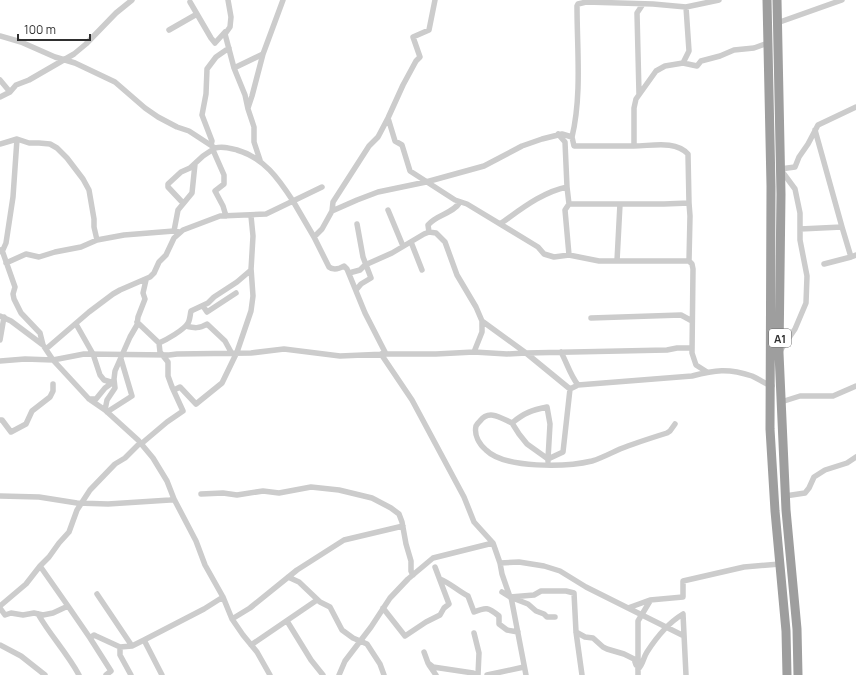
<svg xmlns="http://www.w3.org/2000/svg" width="856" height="675" viewBox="0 0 856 675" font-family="Manrope,sans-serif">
<rect width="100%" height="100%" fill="#fff"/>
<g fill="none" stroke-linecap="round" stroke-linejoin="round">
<path stroke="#ccc" stroke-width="5.5" d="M228 0 231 17 230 27 225 34 234 68 245 95 248 109 254 127V142L260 160
M190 2 211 38 215 43 225 32
M777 23 842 0
M169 30 197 14
M0 36 21 42 55 57 75 63 115 82 145 108 158 117 177 127 189 131 215 148C223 146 229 148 237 150 264 158 278 178 293 201L322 187
M683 63 689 51 686 7
M234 68 263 54
M0 80 10 92
M639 94 637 13 643 4
M0 97 10 92 16 85 29 80 74 54 86 44 116 13 132 0
M248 108 252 96 263 54 283 0
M388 118 395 141 402 145 410 171 455 200 467 204 538 247 544 254 554 257 569 255 599 261H689L692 264 693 269 692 353 696 365 707 372
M815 130 842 227
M558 134 565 142 567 187
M572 137C582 95 577 49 577 6L578 4 586 2 653 4 686 7 719 0
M0 144 17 139 29 143H39L50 144 57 148 67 158 83 179 89 190 94 219V227L97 240
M211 145 212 141 202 115 206 94 207 69 216 57 229 48
M634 146C652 146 675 140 688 154L689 203
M213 150 224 175V184L215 191 223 206 226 216
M780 169 795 167 799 157 808 144 818 125 856 107
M183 203 168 187V184L181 172 190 168 203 156 215 148
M388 210 403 246
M332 211 333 202 369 146 378 137 388 118 403 85 416 61 420 57 413 37 429 30 435 0
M500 224C520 210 542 192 567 187L569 204H664L689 203 690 216 689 261
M800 229 842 227 851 257 856 255
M174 231 178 210 192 193 195 164
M429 232 428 225C437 214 453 214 460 202
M314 237 329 267C334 271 339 269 344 266L347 269 365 313 386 354
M411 242 422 270
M0 250 3 253 15 287 13 294 14 299 21 313 40 333 43 345
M2 252 6 243 13 197 17 139
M569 255 565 210 569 204
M617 261 620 204
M6 263 26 254 39 257 55 252 81 247 97 240 124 235 174 231 179 232
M824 264 851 257
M349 273 360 270 365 265 392 253 424 234 429 232 436 233 445 242 457 275 476 307 482 321 526 353 667 350 677 348H692
M356 290 361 284 371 278 363 257 357 224
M203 306 207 312 236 293
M0 316 11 321 43 345 53 360 89 399 105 410 138 440 153 458 167 481 174 499 196 541 205 565 223 597 232 619 243 635 257 652 270 675
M591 318 681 315 692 321
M137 322 159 343
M76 324 93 354 100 375 104 380 114 383
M186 326C194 328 199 329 207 324L225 341 231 352
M0 340 4 317
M46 349 89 312 113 294 120 290 150 277 154 273 159 262 166 255 174 238 183 230 220 216 266 214 293 201 314 237 322 229 332 211 357 200 378 192 426 182 484 166 522 146 542 139 562 134 572 137 574 146H634V108L636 99 656 71 665 66 683 63 697 66 701 61 720 56 734 50 754 48 768 43
M780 351 795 329 806 303 807 276 800 240V213L795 189 781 170
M474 352 482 332V321
M561 352C567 363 570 375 578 385
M381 354 412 400 464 497 474 522 493 543
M0 361 25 359 53 360 84 354 169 355 177 354 251 353 284 349 340 356 386 354H436L474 352 507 354 526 353 570 389 578 385 692 376C715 370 728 368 752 376 759 379 765 384 772 386
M174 390 180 387 196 404 222 383 237 352 251 311 253 296 251 268
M89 399H96L105 388 112 383
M781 402 800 396H833L856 386
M105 410 107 400 115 388 114 379 115 371 130 337 137 325 138 317 145 299 143 293 146 280
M107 412 132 396 121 359
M0 420H2L11 432 26 424 32 411 50 397 53 391V384
M512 423 519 434 527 444 548 459 550 424 547 407C532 410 524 413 512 423 501 418 489 409 480 421 478 423 477 424 476 426 474 435 479 444 486 450 505 469 567 467 592 461 602 458 611 453 620 449 635 443 651 438 667 433L670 431 675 424
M141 444 167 422 183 411 172 387 168 376V362L160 352 159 343C166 340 184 330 188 323 190 320 190 315 191 311L208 303 214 297 237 282 251 270 253 236 251 216
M548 461V459L563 452 570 389
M201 494 223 493 237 495 263 491 279 493 311 487 339 490 372 498 391 508 399 514 402 522 406 544 411 561V571L413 575
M0 496 39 497 77 503 108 504 170 500 174 499
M785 496 805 493 809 488 814 477 825 470 847 463 856 457
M500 563 519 562 544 566 560 571 586 587 684 636
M40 566 68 606
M288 577 299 582 320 602 330 607 342 630 353 638 367 644 380 664 384 675
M440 579C450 583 458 591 468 596L474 612C486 607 488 607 499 616V624L507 630 518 632
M502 592 510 597 528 604 536 611 544 614 547 617H555
M97 594 132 646 144 640
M511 597 526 675
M0 606 26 584 40 566 49 557 59 543 69 532 77 510 90 490 115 464 125 458 140 443
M0 608 5 615 11 613 23 615 34 613 43 615 53 613 68 606 90 638 94 635 96 636 120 647 132 646
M383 608 405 636 426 622 440 615 444 608 449 604 435 567
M628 608 650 600 683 597V581L744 567 780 564
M38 614C50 635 67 653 79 675
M232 619 250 608 297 570 344 540 403 526
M287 621 311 660 323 675
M576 632 585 637 593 638 603 647 607 649 624 654 634 659 636 665
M474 633 479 653 478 675
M90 638 111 671 106 675
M0 645 21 656 45 675
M251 645 317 600
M120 647V655L131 675
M424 652 428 663 433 667 473 673 477 675
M429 665 436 675
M638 669C643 665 643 658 647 652 656 638 668 623 683 614L686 675
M162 675 144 640 204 609 223 597
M339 675 345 661 371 627 390 598 408 579 433 558 493 543 500 563 502 574 510 597 534 595 541 591H566L574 593 576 632 582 675
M487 675 524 667
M638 675V621L650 601"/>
<path stroke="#9e9e9e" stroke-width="9" d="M767 0 771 186 770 429 775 511 786 631 787 675
M777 0 781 194 779 353 786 510 797 629 798 675"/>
</g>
<g text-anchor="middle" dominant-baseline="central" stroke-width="4" stroke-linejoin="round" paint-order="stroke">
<rect fill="#fff" stroke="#6d6d6d" stroke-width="1" x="769" y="329" width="22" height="18" rx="3"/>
<g font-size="11" font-weight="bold" fill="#2f2f2f">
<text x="780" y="338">A1</text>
</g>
</g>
<path d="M18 34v6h72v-6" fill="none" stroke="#2f2f2f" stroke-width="2"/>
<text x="24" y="34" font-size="12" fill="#2f2f2f" stroke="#ffffff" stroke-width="3" paint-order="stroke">100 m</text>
</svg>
